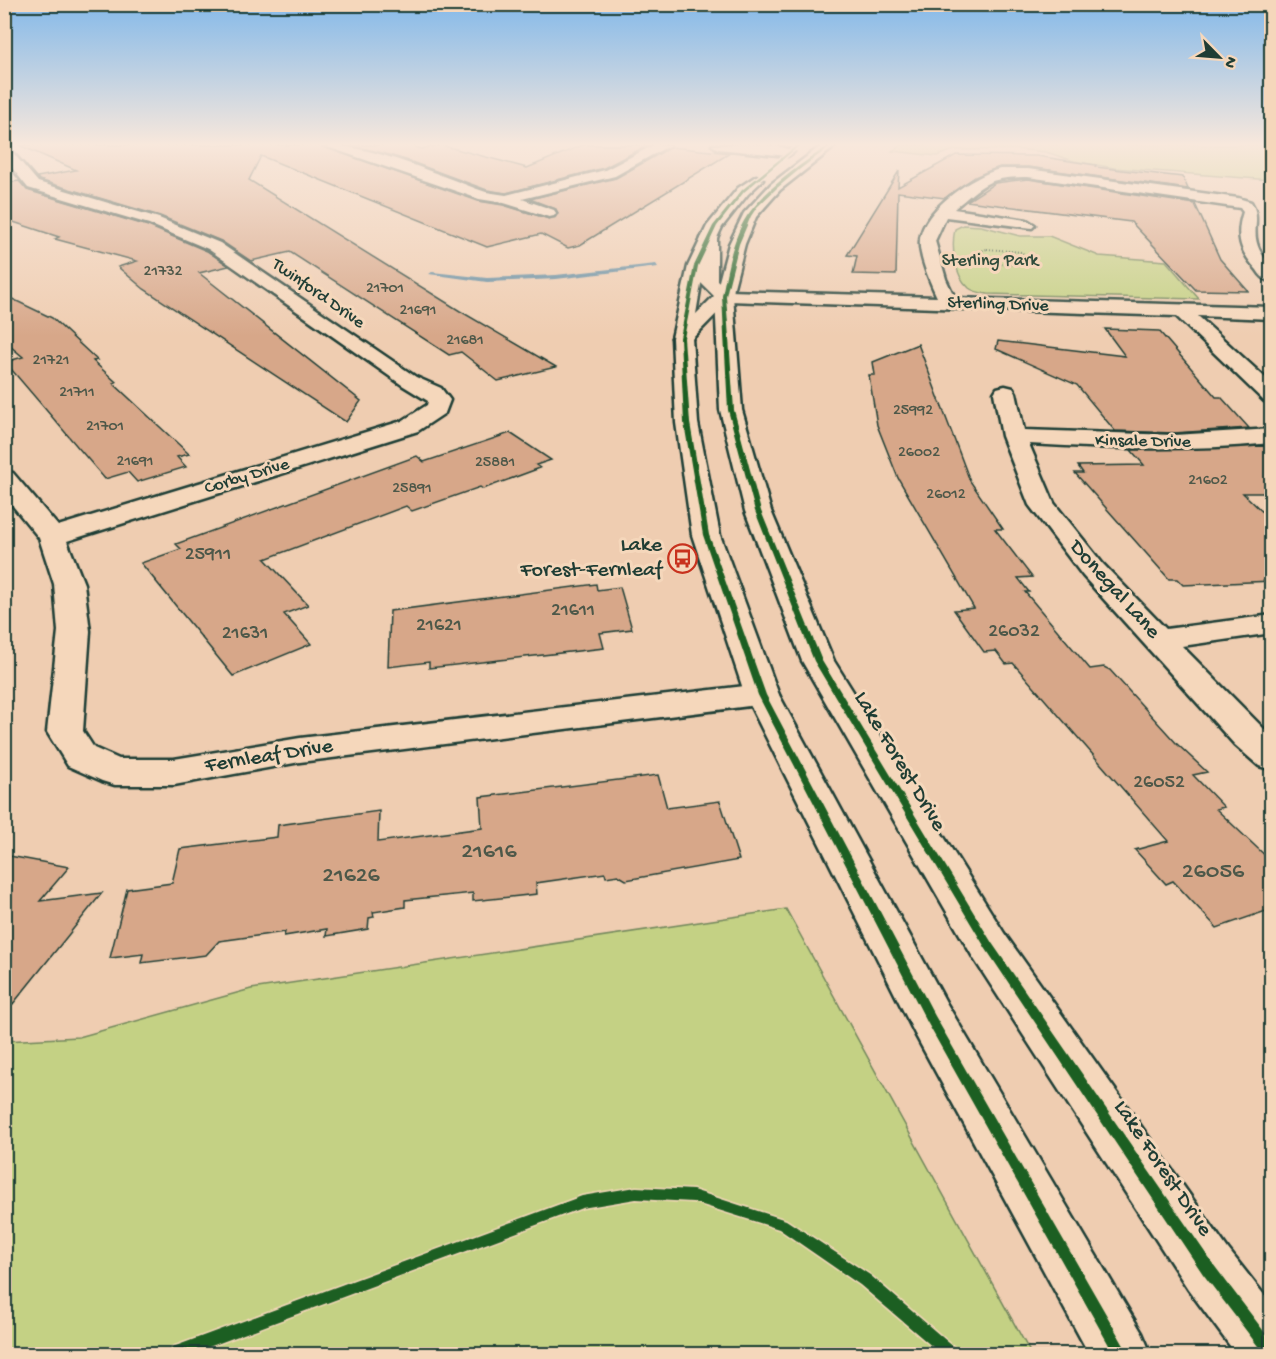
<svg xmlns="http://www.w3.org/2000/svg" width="1276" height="1359" viewBox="0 0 1276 1359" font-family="'Gochi Hand',sans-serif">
<rect width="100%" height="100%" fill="#efcdb1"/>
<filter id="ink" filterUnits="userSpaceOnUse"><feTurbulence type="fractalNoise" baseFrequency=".0167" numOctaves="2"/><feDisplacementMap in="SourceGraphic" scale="12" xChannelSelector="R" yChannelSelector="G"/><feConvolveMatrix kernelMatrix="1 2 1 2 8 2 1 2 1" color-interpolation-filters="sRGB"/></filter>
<g filter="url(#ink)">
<path fill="#c4d184" stroke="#72875c" stroke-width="1.5" d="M902 145H1271V180L1114 168 1074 161 1046 152 1015 149 954 150 937 156 892 151Z
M963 225 981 226 1020 236H1049L1099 256 1166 261 1199 299 988 294C982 293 974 292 969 288 954 275 951 247 955 229Z
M786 909 1031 1354H5V1041L79 1037 251 989Z"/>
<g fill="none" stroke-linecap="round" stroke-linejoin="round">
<path fill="#628ca1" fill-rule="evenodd" d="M656 264 658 267 556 279 487 282 429 274 432 272 487 278 556 275Z"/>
</g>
<path fill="#d7a789" stroke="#1f3d34" stroke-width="1.5" d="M19 145H320L478 201 503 205 549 219 558 214 556 209 530 199 616 178 671 147 730 153 580 245 568 248 541 234 487 247 261 156 249 180 460 311 556 367 498 381 461 352 449 355 290 252 251 261 221 241 160 216 39 180 37 177 76 170Z
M350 145H411L421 149 441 145 527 168 583 145H648L604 168 506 193 487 190 406 160Z
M956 155 1037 156 1096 165 1095 167 1183 177 1188 189 1028 167H1000L975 177 945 198 898 192 896 275 853 274 857 256 847 255 899 171 898 187Z
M1028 179 1195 204 1220 259 1248 291 1196 290 1131 222 967 201 995 183Z
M19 181 27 190 148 226 207 251 229 266 199 273 361 401 346 422 144 289 118 267 137 261 55 239 59 237 4 219V183Z
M4 295 52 318 97 360 93 361 116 382 113 383 189 454 177 457 186 467 137 482 128 472 105 479 5 362 23 357 4 341Z
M1105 329 1159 331 1216 397H1221L1249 428 1174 433 1115 431 1077 385 996 349 998 341 1125 356Z
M918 344 970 481 1003 529H995L1032 577 1018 578 1029 592H1025L1090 669 1104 667 1110 670 1177 744 1207 772 1193 775 1224 807 1216 809 1272 862V909L1217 928 1173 881 1166 884 1135 850 1168 841 1013 663 1006 664 996 651 984 652 954 610 974 608 898 478 877 425 869 375H875L873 362Z
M510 433 551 460 536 465 540 468 483 489 480 487 412 511 406 506 265 559 308 605 284 614 311 644 233 676 141 563 181 549 176 544 417 456 424 462Z
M1265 446 1272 452V493H1243L1272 521V581L1183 585 1177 579H1169L1075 473H1083L1078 466 1144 465 1131 450Z
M596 584 597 590 620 587 632 629 600 633 604 648 429 668V662L388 667 390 611Z
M658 775 667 808 720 801 739 860 626 880 618 875 606 877 605 873 536 883 537 894 473 901V893L405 900V907L373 912 374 917 369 918 368 929 326 936 327 929 284 936 285 932 219 941 206 955 141 963 143 954 110 958 127 889 172 883 180 849 277 837 278 825 379 811 378 842 482 828 480 797Z
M4 855 69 867 40 901 102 893 4 1015Z"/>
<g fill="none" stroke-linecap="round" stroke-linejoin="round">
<defs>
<path id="minor" d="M322 145C376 145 436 175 486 192L506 195 605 170 654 145H670L615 176 522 199 554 210 556 213 554 216 549 217 504 203 479 199Z
M712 145C730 145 781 141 794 152L788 156 718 149Z
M4 147H8L38 182 159 218 220 243 416 377 441 388 450 400 445 413 418 431 67 541 84 584 90 631 83 731 94 748 119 759H174L300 738 762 684 774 687 779 695 774 703 300 762 174 785H115L102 781 68 766 47 732 58 631 54 584 39 538 4 495V471L13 473 58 526 402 421 427 405 428 401 402 385 208 249 149 224 28 188 4 158Z
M1000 169H1028L1238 198 1251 202C1265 223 1242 235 1272 267V282C1264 280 1261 276 1257 270 1240 252 1235 236 1243 212L1240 208 1028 177C987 177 984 184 954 209L1027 220 1035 225 1032 228 946 217 935 241 946 279 955 298 1272 307V319L1198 316 1272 384V402L1264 401 1176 316 729 301 689 342H675L672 338 714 296 699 281 701 238 709 233 717 238V280L729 291 937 297C931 284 918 255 920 240 923 209 973 176 1000 169Z
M1005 386 1013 388 1016 393 1024 430 1174 435 1272 429V443C1190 451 1110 449 1029 444L1054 503 1103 564 1166 629 1272 615V633L1182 646 1272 737V770L1259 766 1235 745 1083 576 1029 505 1002 436 994 393 997 388Z"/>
<path id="major" d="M822 145H837L780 190 756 217 745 244 734 287 733 296 742 410 771 511 834 661 1004 933 1228 1249 1272 1305V1354H1236L1188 1289 974 959 802 661 745 511 720 410 715 296 729 244 744 213 771 184Z
M756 176 763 180 748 194 722 227 704 266 692 338 698 423 720 535 779 695 947 1004 1142 1333 1151 1354H1089L915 1034 745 695 692 535 676 423 672 338 688 266 707 226 738 188Z"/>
</defs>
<use href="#minor" stroke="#1f3d34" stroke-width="5"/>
<use href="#major" stroke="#1f3d34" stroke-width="5"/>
<path stroke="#1f3d34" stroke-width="2" stroke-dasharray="1 2" stroke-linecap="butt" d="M987 249 1022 252 1028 261C1013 266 997 266 983 259L981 251Z"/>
<use href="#minor" fill="#f5d7bb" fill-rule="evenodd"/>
<use href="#major" fill="#f5d7bb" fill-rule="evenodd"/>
<defs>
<path id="cycleway" d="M797 145H800L744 192 717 226 698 266 684 338 690 423 709 535 766 695 935 1016 1126 1349 1128 1354H1114L927 1022 758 695 703 535 684 423 680 338 694 266 713 226 742 190Z
M829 145H832L800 169 777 188 757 207 751 216 739 244 728 287 726 296 734 410 761 511 822 661 992 943 1213 1264 1272 1342V1354H1264L1203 1274 986 949 814 661 755 511 728 410 722 296C727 270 732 239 747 216 766 188 801 164 829 145Z
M636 1187 693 1190 786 1220 870 1275 956 1349 958 1354H941L860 1285 779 1229 693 1202 636 1199 582 1208 190 1354H166L168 1349 173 1347 582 1196Z"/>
</defs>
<use href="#cycleway" stroke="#f5d7bb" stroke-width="3"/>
<use href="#cycleway" fill="#1b5e20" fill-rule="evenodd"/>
</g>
</g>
<linearGradient id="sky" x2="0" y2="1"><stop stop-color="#84b9e9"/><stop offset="0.43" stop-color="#f8e8dc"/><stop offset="1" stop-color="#f8e8dc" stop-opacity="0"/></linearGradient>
<rect width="1276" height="336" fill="url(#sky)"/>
<defs>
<symbol id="bus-ring" viewBox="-11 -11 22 22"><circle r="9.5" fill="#f5d7bb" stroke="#c8321e" stroke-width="1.5"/><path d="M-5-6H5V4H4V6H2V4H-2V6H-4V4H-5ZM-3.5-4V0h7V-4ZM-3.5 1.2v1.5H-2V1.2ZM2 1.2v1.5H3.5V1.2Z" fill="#c8321e"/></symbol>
</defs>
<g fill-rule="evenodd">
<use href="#bus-ring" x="666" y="542" width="33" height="33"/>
</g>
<g text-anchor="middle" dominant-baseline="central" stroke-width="6" stroke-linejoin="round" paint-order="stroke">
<g font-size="16" fill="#4d5849">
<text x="163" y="272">21732</text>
<text x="385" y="289">21701</text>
<text x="418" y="311">21691</text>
<text x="465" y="341">21681</text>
<text x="51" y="361">21721</text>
<text x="77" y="393">21711</text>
<text x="913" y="411">25992</text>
<text x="105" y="427">21701</text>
<text x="919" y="453">26002</text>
<text x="135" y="462">21691</text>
<text x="495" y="463">25881</text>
<text x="1208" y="481">21602</text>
<text x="412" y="489">25891</text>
<text x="946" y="495">26012</text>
</g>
<g font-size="18" fill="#304c3c" stroke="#f5d7bb">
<text x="990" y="261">Sterling Park</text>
</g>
<g font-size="18" fill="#1f3d34" stroke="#f5d7bb">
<text transform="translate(318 294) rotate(35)">Twinford Drive</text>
<text transform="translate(998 305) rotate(2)">Sterling Drive</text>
<text transform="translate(1143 442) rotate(1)">Kinsale Drive</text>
<text transform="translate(247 477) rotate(-17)">Corby Drive</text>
</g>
<g font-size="20" fill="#4d5849">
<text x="208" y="555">25911</text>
<text x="573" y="611">21611</text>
<text x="439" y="626">21621</text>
<text x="1014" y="632">26032</text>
<text x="245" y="634">21631</text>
<text x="1159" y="783">26052</text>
</g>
<g font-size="22" fill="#1f3d34" stroke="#f5d7bb" text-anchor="end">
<text x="662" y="546">Lake<tspan x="662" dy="25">Forest-Fernleaf</tspan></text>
</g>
<g font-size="22" fill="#1f3d34" stroke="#f5d7bb">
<text transform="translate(1114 590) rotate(48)">Donegal Lane</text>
<text transform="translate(269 757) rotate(-9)">Fernleaf Drive</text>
<text transform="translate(899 762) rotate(59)">Lake Forest Drive</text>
<text transform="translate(1162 1169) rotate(56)">Lake Forest Drive</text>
</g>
<g font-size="24" fill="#4d5849">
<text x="489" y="852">21616</text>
<text x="1213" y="872">26056</text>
<text x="351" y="876">21626</text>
</g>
</g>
<rect width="1276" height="1359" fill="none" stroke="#f5d7bb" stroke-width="24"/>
<rect x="12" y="12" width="1252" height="1335" fill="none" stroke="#1f3d34" stroke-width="2" filter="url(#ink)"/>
<g transform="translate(1219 57) rotate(115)" stroke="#f5d7bb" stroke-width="4.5" paint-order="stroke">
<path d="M0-4.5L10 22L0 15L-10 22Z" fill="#1f3d34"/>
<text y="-9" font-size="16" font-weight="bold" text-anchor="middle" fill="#1f3d34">N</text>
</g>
</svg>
